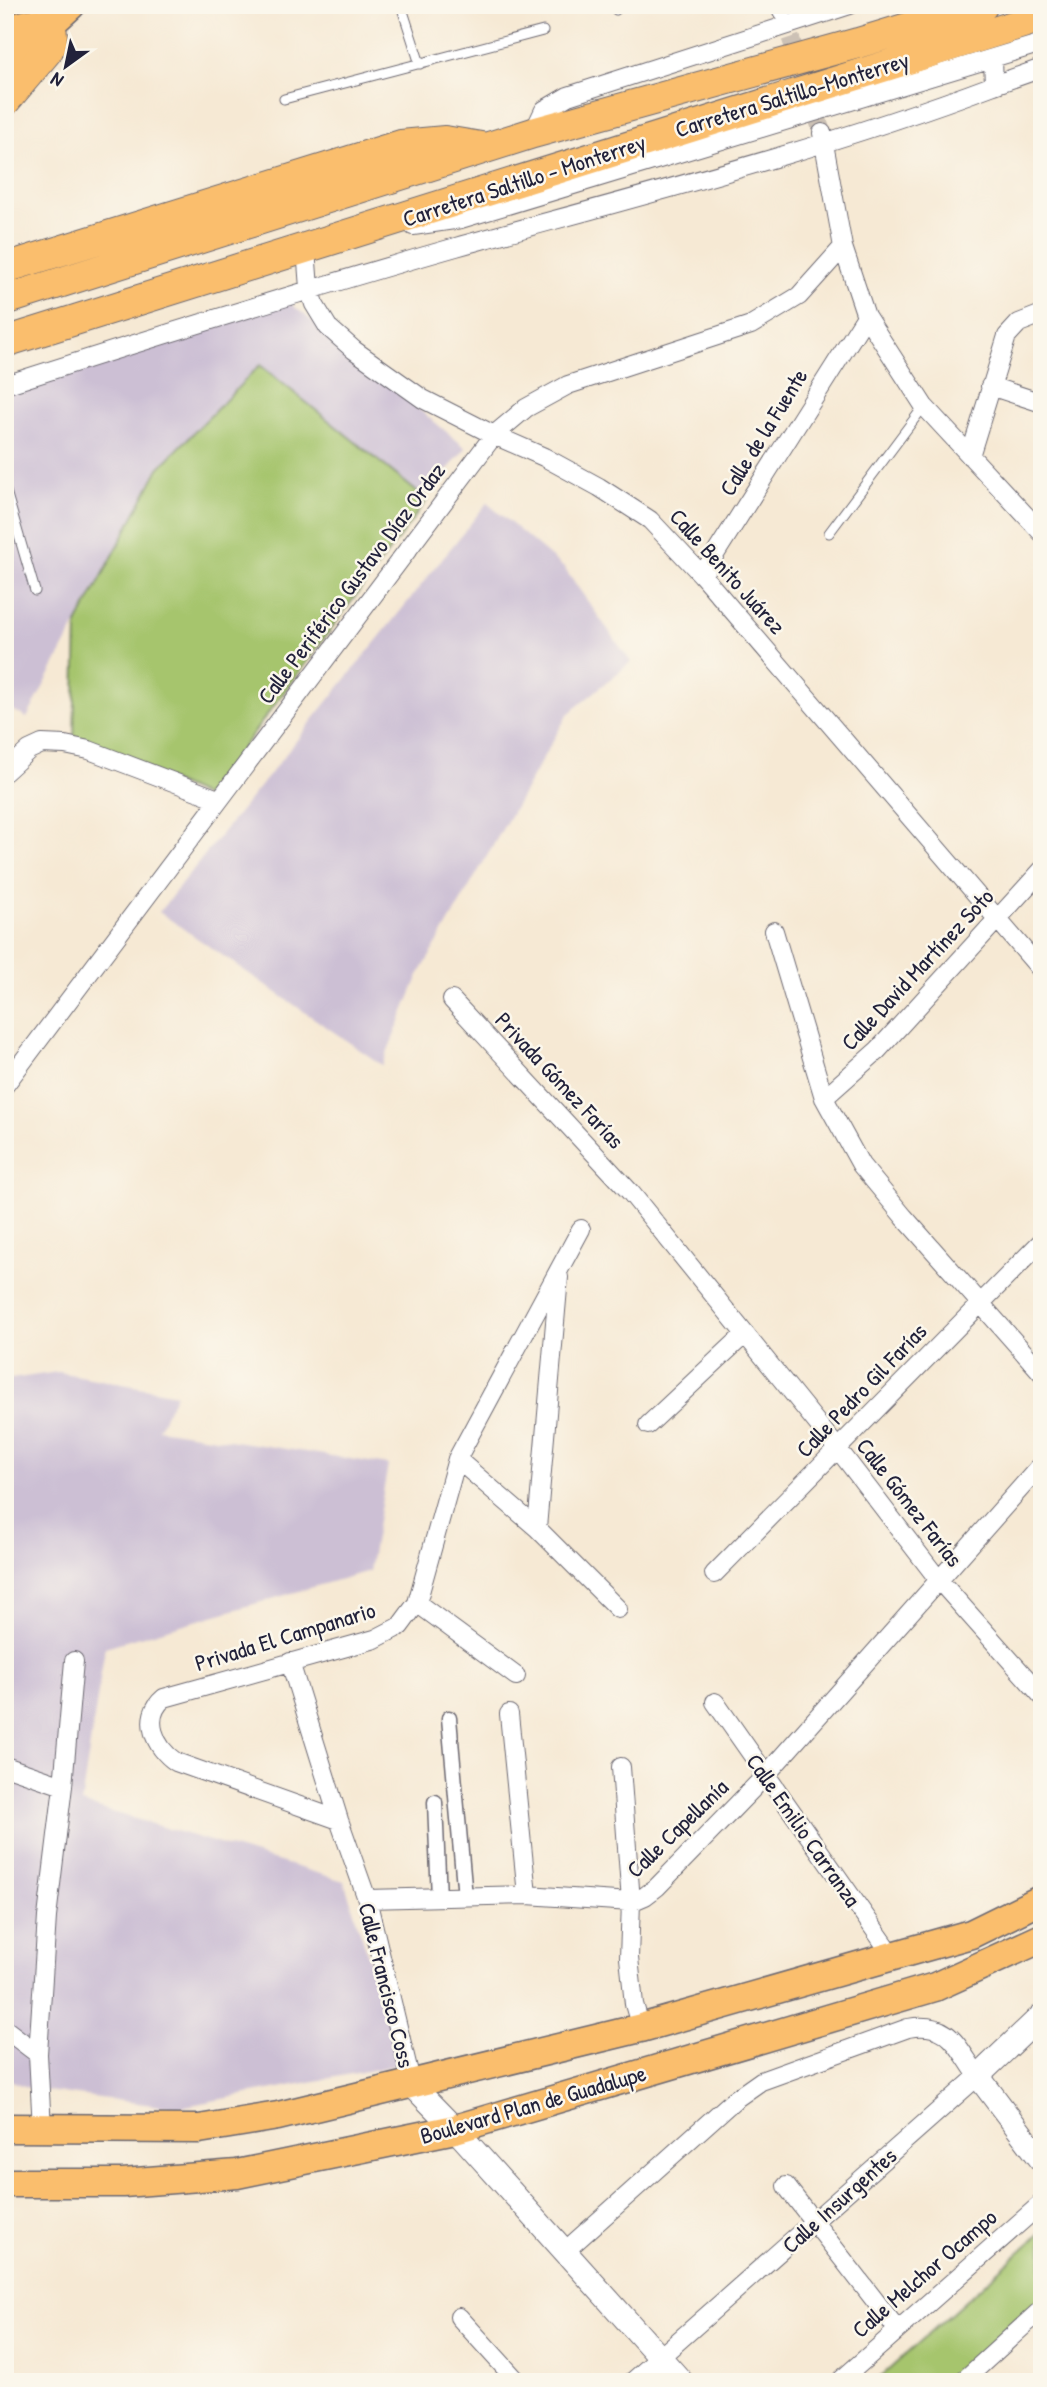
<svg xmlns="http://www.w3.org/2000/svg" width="1047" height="2387" viewBox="0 0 1047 2387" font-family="'Patrick Hand',sans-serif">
<rect width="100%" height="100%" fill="#fbf7ec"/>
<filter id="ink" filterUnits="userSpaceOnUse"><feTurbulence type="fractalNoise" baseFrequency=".0143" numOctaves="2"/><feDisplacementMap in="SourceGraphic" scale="14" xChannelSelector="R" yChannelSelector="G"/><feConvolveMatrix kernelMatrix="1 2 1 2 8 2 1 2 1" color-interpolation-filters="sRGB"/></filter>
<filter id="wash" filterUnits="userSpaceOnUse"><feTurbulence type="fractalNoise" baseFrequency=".00686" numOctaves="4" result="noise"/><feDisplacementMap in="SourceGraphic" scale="28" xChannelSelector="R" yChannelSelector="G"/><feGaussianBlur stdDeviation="1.57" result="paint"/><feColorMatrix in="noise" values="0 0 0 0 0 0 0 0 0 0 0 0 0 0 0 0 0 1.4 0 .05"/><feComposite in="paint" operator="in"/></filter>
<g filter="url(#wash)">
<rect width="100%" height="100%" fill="#f6e9d4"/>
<path fill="#ccbfd4" d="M278 293 466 448 423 499 260 366 158 468 27 718 5 706V388Z
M487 503 564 568 631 662 568 714 419 975 382 1065 159 912Z
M58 1372 176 1394 158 1429 388 1465 369 1571 105 1647 81 1803 344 1881 403 2064 175 2108 32 2089 5 2078V1380Z"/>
<path fill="#a6c56d" stroke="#647454" stroke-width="2" d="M260 365 427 500 206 797 74 737 77 624 159 468Z
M1042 2232V2301L952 2382H875Z"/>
</g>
<g filter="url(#ink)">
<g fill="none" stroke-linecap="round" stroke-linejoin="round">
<path stroke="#ccc1b5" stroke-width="18" stroke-dasharray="18 9" stroke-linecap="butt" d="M782 12 822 132"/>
<defs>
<path id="service" d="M33 5 45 18
M401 5 420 64
M615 5 616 10
M284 99 543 31
M5 488 35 591
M829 533 924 406"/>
<path id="pedestrian" d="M449 1718 465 1897
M435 1802 439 1898"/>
<path id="minor" d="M780 5 782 11
M994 85 1042 68
M533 133 544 110 568 96 850 5
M822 133 843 247 866 316 924 406 1042 533
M413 226 461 219 1042 43
M306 249 309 288 314 304 328 327 354 350 423 399 494 435 544 457 599 487 650 520 702 575 1042 971
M5 385C155 337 305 290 456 247 636 197 819 151 994 85L993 59
M990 386 1042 403
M970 456 1007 336 1019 323 1042 314
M702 575 866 316
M5 772 29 750 42 744 65 745 89 750 218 799
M774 931 824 1098 861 1165 904 1217 1042 1373
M452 1000 631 1193 838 1449 938 1579 1042 1696
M5 1085 494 435 526 408 568 385 751 325 799 296 843 247
M824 1098 878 1050 1042 870
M648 1425 745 1334
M457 1459 537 1528 618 1609
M537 1528 559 1277
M714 1574 1042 1241
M417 1603 516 1676
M290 1662 339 1820 367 1899 412 2085
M715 1702 893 1956
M509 1714 527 1895
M5 1766 63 1786
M621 1767 631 1902 629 1958 634 2004 641 2028
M339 1820 176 1762C155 1748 141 1717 164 1698L375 1639 400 1626 417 1603 457 1459 581 1229
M367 1899 527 1895 631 1902 645 1896 657 1887 765 1776 1042 1464
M5 2029 38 2054
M42 2129 38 2054 47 1917 63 1786 74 1661
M786 2186 897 2329
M564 2252 734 2100 761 2081 908 2028C950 2021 956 2045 978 2076L632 2382
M459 2317 518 2382
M839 2382 1042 2203
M962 2382 1042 2309"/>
<path id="tertiary" d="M1042 2015 978 2076 1042 2161
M412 2085 455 2129 682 2382"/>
<path id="primary" d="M5 75 47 27 71 5
M5 2128 199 2129 278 2116 641 2028 893 1956 971 1934 1042 1899
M5 2183H123L237 2174 455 2129 935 1987 1042 1938"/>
<path id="trunk" d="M5 35C24 22 65 14 48 50L5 101
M5 268 401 145 445 141 481 147
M5 300 533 133 858 43 983 5
M5 342 1042 17"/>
</defs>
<use href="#service" stroke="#6c6871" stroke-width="11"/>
<use href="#pedestrian" stroke="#6c6871" stroke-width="17"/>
<use href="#minor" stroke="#6c6871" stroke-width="20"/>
<use href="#tertiary" stroke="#6c6871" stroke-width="25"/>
<use href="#primary" stroke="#6c6871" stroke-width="31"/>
<use href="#trunk" stroke="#6c6871" stroke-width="32"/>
<use href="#service" stroke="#fff" stroke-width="9"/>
<use href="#pedestrian" stroke="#fff" stroke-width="14"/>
<use href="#minor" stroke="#fff" stroke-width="18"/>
<use href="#tertiary" stroke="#fff" stroke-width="23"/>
<use href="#primary" stroke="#fabe6d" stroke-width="28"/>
<use href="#trunk" stroke="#fabe6d" stroke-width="30"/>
</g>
</g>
<g text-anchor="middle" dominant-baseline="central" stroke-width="5" stroke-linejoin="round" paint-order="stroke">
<g font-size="23" fill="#22223b" stroke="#fbf7ec">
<text transform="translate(792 94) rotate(-17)">Carretera Saltillo-Monterrey</text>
<text transform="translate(524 180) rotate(-18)">Carretera Saltillo - Monterrey</text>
<text transform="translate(763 432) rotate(-58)">Calle de la Fuente</text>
<text transform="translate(728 571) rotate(48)">Calle Benito Juárez</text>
<text transform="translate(351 583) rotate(-53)">Calle Periférico Gustavo Díaz Ordaz</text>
<text transform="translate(917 969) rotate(-47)">Calle David Martínez Soto</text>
<text transform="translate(560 1080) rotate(47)">Privada Gómez Farías</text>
<text transform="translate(861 1390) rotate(-46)">Calle Pedro Gil Farías</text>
<text transform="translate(910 1502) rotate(52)">Calle Gómez Farías</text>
<text transform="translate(285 1636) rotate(-17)">Privada El Campanario</text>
<text transform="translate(677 1828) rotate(-44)">Calle Capellanía</text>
<text transform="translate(804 1830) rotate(55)">Calle Emilio Carranza</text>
<text transform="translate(387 1985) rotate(76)">Calle Francisco Coss</text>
<text transform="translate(533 2104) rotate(-16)">Boulevard Plan de Guadalupe</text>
<text transform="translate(839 2200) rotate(-42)">Calle Insurgentes</text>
<text transform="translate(924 2273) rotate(-41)">Calle Melchor Ocampo</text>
</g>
</g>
<rect width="1047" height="2387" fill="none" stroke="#fbf7ec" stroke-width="28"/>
<g transform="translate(66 66) rotate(213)" stroke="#fbf7ec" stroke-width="5" paint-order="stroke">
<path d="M0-5L12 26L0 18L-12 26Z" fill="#22223b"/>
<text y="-10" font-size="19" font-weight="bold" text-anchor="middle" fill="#22223b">N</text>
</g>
</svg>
